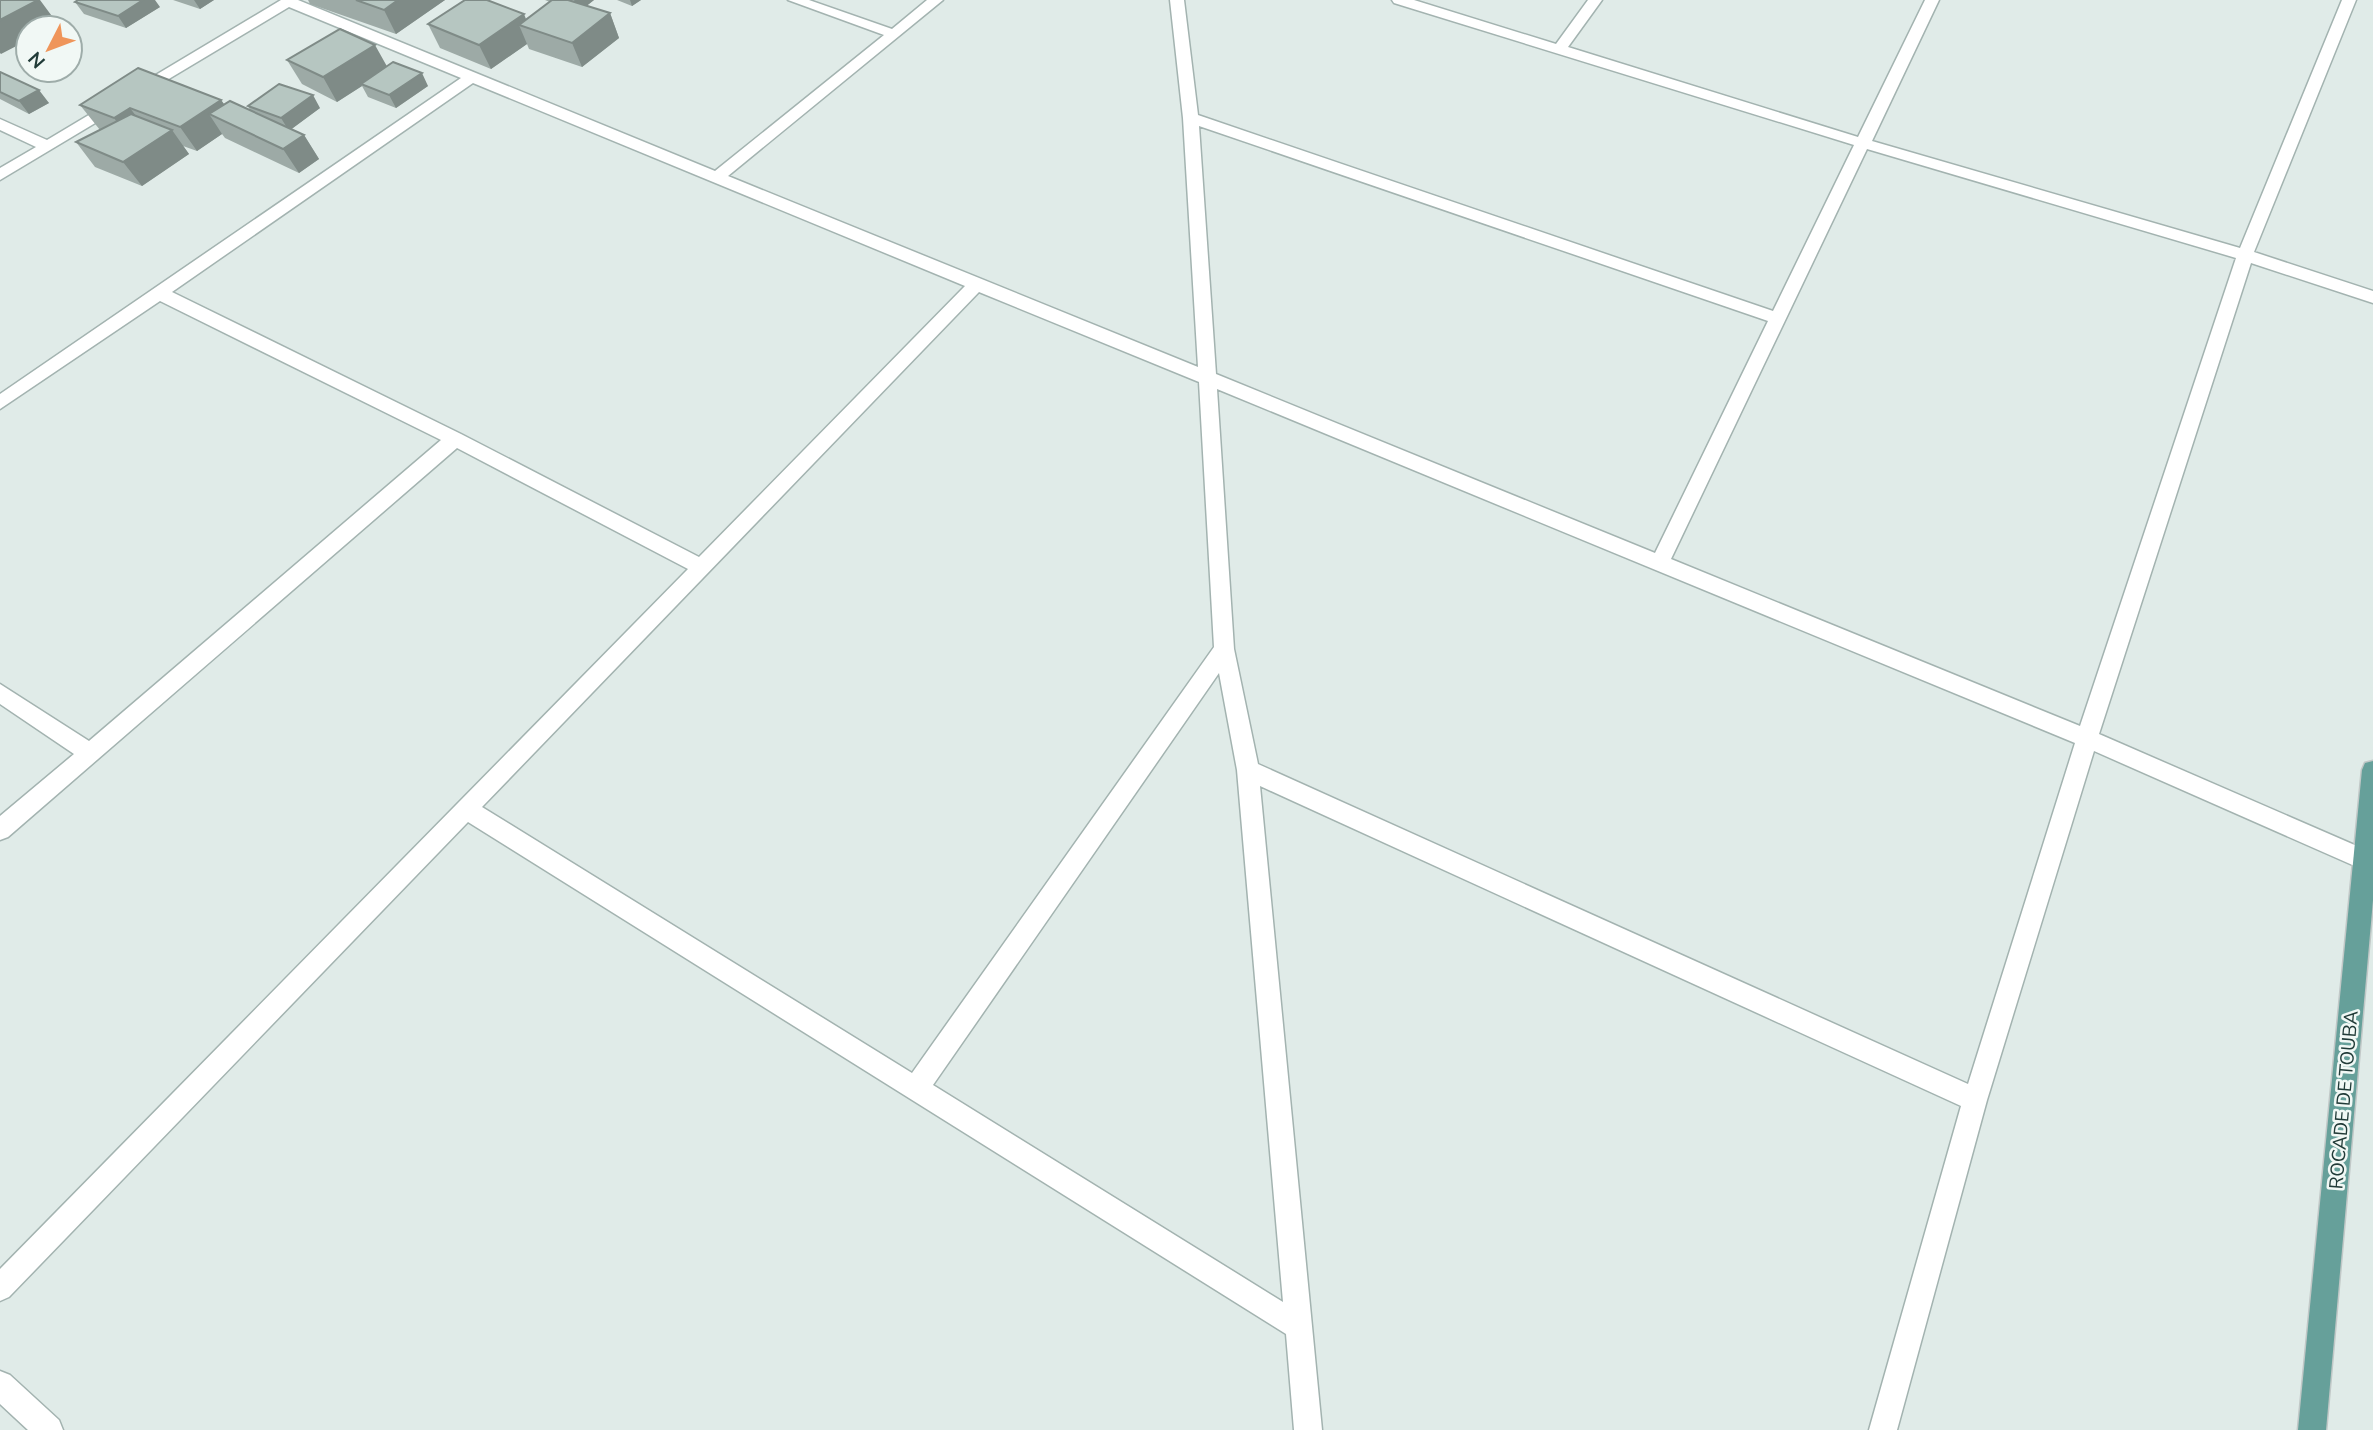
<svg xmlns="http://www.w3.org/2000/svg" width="2373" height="1430" viewBox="0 0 2373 1430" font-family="'Nunito Sans',sans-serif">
<rect width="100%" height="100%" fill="#e0ebe8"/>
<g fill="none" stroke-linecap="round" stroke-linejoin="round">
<defs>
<path id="minor" d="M281 0H298L715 171 884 35 788 0H809L892 29 927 0H943L728 176 1198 367 1183 118 1170 0H1184L1198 115 1773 311 1854 145 1394 3 1392 0H1414L1556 44 1588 0H1602L1568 47 1858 137 1925 0H1939L1872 141 2240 248 2342 0H2356L2254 252 2373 291V303L2251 263 2099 734 2373 853V867L2365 870 2357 867 2094 751 1987 1100 1897 1430H1869L1961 1106 1260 786 1322 1430H1294L1286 1334 468 822 9 1297 0 1301V1269L688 569 457 448 8 837 0 840V816L74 754 0 704V684L89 741 441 440 160 301 0 409V394L461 78 289 7 0 180V168L36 147 0 130V119L47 140ZM473 83 965 286 699 557 461 434 172 292ZM1199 126 1768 321 1655 553 1216 374ZM1867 149 2236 258 2080 726 1671 559ZM979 292 1199 382 1214 647 912 1073 482 807ZM1217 389 2075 743 1968 1084 1258 764 1234 649ZM1219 673 1237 770 1283 1302 933 1085Z
M0 1371 10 1375 59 1420 63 1430H28L0 1404Z"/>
<path id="major" d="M2373 761V900L2326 1430H2298L2362 770 2365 763Z"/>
</defs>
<use href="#minor" stroke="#a3b3b0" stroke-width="3"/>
<use href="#major" stroke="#c1c8c7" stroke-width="3"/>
<use href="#minor" fill="#fff" fill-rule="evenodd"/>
<use href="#major" fill="#66a09a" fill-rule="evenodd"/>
</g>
<path fill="#9daaa6" d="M173 0H214L200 9Z
M308 0H445L396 34 310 4Z
M545 0H594L586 6 610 13 619 38 582 67 529 49 527 44 491 69 440 48 428 24 526 19 550 2Z
M617 0H641L632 6Z
M75 2 160 7 126 28 84 14Z
M287 60 387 67 428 86 396 108 368 97 362 86 337 102 302 84Z
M0 72 49 103 29 114 0 99Z
M221 100 224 104 250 110 248 106 320 108 291 129 304 135 319 159 299 173 225 138 222 134 197 151 183 146 189 154 142 186 95 167 76 142 100 130 80 105Z"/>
<path fill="#7f8b87" d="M38 0H40L57 23 49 28H28V40L1 54 0 53V20Z
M143 0H155L160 7 126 28 118 16Z
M194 0H214L200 9Z
M398 0H445L396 34 384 10Z
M574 0H594L579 12Z
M630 0H641L632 6Z
M610 13 619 38 582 67 572 43Z
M524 14 530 29 519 25 527 44 491 69 479 45Z
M375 45 389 70 361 84 362 86 337 102 323 77Z
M422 73 428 86 396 108 389 95Z
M39 90 49 103 29 114 19 101Z
M313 95 320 108 289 131 281 118Z
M221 100 238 124 209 114 222 134 197 151 180 127Z
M130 108 148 132 132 143 114 118Z
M172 130 189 154 142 186 123 162Z
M304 135 319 159 299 173 283 149Z"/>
<path fill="#b6c6c1" stroke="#7f8b87" stroke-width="2" d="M0 0H38L0 20Z
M78 0H143L118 16 75 2Z
M356 0H398L384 10Z
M465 0H487L524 14 479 45 428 24Z
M552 0H568L610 13 572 43 519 25Z
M340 29 375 45 323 77 287 60Z
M393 62 422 73 389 95 361 84Z
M138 68 221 100 180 127 130 108 114 118 80 105Z
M0 72 39 90 19 101 0 92Z
M279 84 313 95 281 118 248 106Z
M230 101 304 135 283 149 209 114Z
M131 114 172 130 123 162 76 142Z"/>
<g text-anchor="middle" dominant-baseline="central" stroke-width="5" stroke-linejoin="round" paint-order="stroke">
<g font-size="19" fill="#213b38" stroke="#f1f8f5">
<text transform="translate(2344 1100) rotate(-85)">ROCADE DE TOUBA</text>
</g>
</g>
<g transform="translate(49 49) rotate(228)"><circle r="33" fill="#f1f8f5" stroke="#9eaca9" stroke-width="2"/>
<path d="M0-5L12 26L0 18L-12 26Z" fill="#ef955a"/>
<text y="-10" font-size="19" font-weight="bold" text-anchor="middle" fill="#213b38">N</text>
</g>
</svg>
